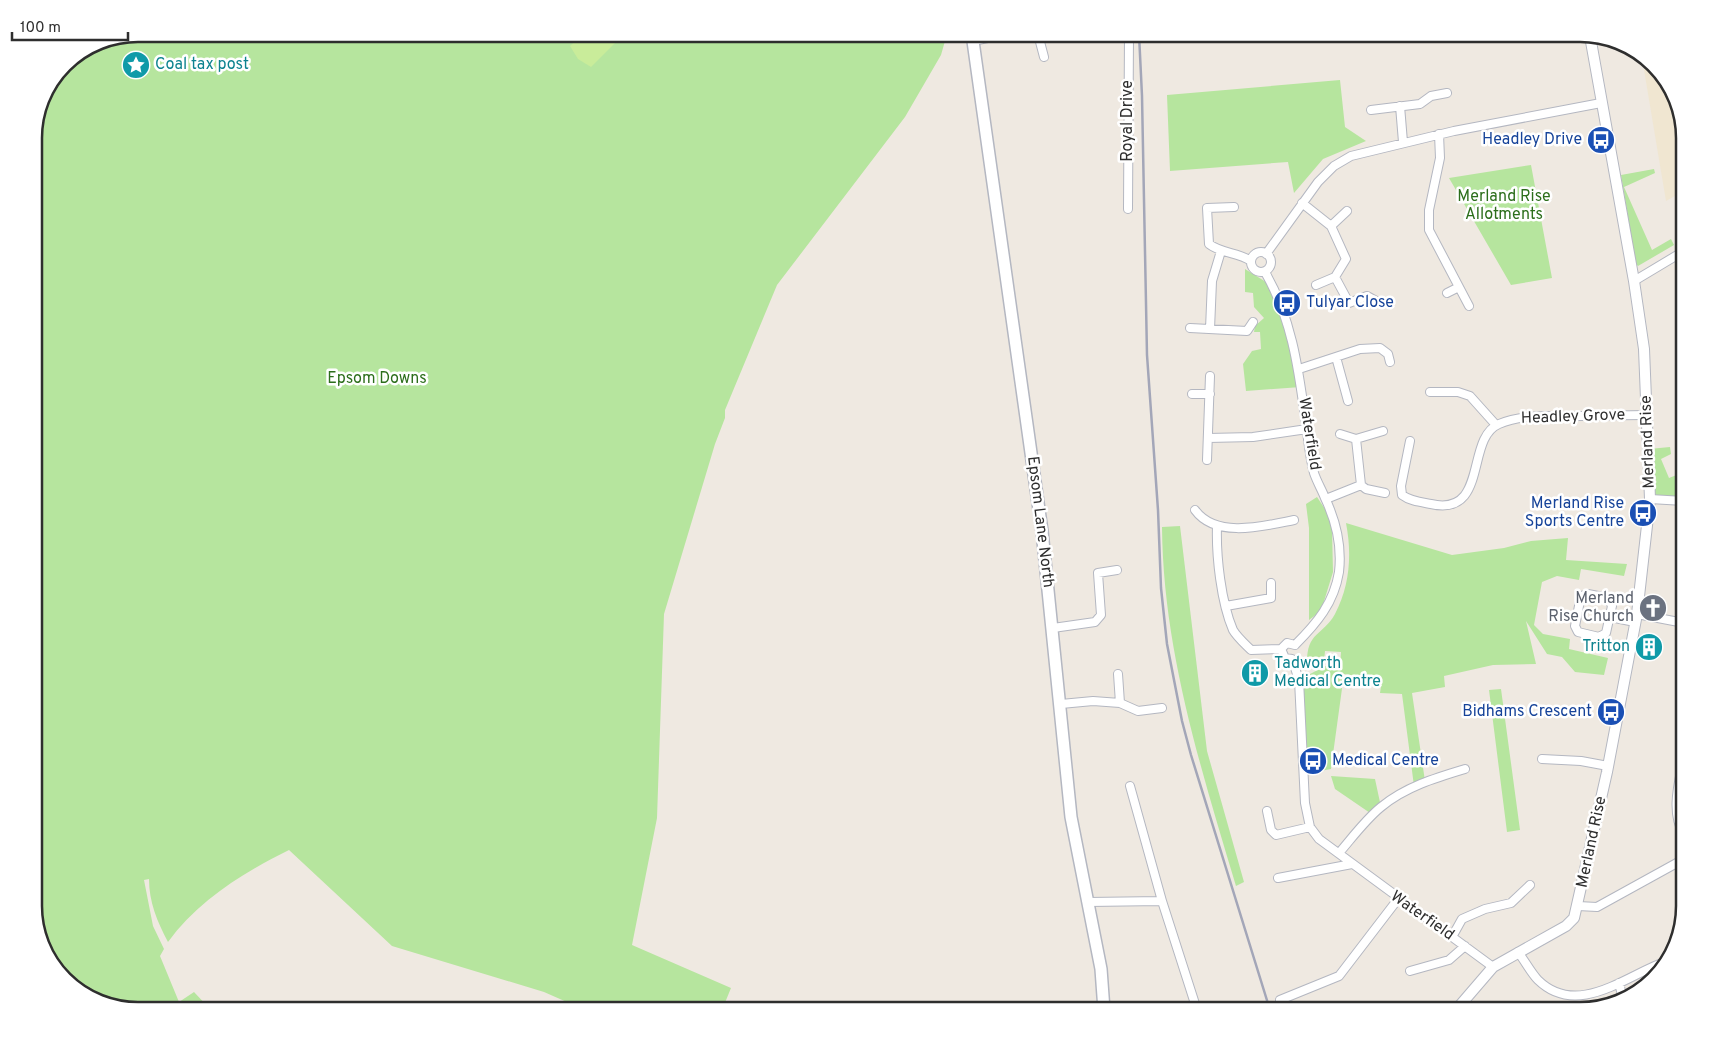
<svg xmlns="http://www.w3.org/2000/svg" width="1718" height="1044" viewBox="0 0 1718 1044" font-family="Overpass,sans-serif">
<rect width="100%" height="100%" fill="#efe9e1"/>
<path fill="#f0e6d1" d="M1642 58 1670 86 1684 132V191L1666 201Z"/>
<path fill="#b6e59e" d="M138 34H947L941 55 905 117 777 285 725 410V418L715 444 664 614 657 818 632 945 731 988 722 1010H585L544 992 392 946 289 850C243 873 199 900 168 942 157 921 149 902 149 879L144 880 153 926 164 949 160 956 179 1002 194 992 211 1010H138L86 996 48 958 34 912V132L44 92 65 64 99 42Z
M1340 80 1345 127 1366 141 1323 159 1294 193 1288 162 1170 171 1167 95Z
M1531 165 1552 278 1511 285 1449 178Z
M1654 169 1655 173 1624 187 1652 250 1671 239 1674 245 1638 266 1636 264 1621 175Z
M1245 269 1274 287 1301 387 1246 391 1243 364 1252 351 1261 349 1260 332H1254L1255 326 1264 318 1254 307 1253 293 1245 292Z
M1670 447 1671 454 1661 459 1669 478 1684 472V501L1650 499 1649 449Z
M1317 497 1327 512 1332 529 1333 572 1321 611 1309 620V528L1306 504Z
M1346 523 1452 555 1504 548 1531 541 1568 538 1566 560 1627 564 1624 576 1581 569 1579 580 1557 576 1542 582 1534 625 1543 634 1570 639 1569 649 1608 658 1604 675 1575 672 1562 657 1547 654 1526 621 1536 664 1493 665 1444 676 1445 687 1412 693 1425 781 1414 786 1402 694 1380 693 1382 680 1344 674 1331 769 1304 774 1299 680 1325 666H1340L1341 652 1325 651 1324 661 1319 660 1307 666C1306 631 1322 637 1335 614 1350 585 1352 554 1346 523Z
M1180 526 1207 751 1244 882 1236 886C1201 769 1163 650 1162 527Z
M1501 689 1520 830 1507 832 1489 690Z
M1331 776 1375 779 1381 807 1373 815 1335 789Z"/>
<path fill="#c9ec9a" d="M583 34H624L591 67 578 59 570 46Z"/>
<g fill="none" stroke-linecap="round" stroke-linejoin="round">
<defs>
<path id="minor" d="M1033 34 1039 38 1044 57
M973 41 1007 34
M1400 106 1403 142
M1371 110 1420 104 1431 96 1447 93
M1439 134 1440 158 1429 210V230L1469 306
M1302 203 1331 226 1346 259 1335 277 1349 303 1367 296 1378 302
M1234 207 1207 208 1209 244C1222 254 1238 252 1251 261
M1128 209 1129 34
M1331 226 1347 211
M1251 262a10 10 0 1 1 20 0a10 10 0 1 1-20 0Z
M1266 254 1318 182 1334 166 1351 156 1454 131 1601 103
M1265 272C1291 317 1298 365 1305 417 1308 436 1309 455 1314 473 1317 482 1322 490 1325 498 1336 521 1342 546 1339 572 1334 603 1317 623 1295 645
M1634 281 1684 251
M1316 285 1335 277
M1447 293 1459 287
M1190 328 1247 331 1253 322
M1210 329 1212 281 1221 251
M1336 357 1348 401
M1299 369 1360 349 1380 348 1388 354 1390 362
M1430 392H1458L1470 396 1496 425
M1192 394H1210
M1383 431 1356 439 1361 485 1366 489 1385 493
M1340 434 1356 439
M1208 438 1253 437 1307 429
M1410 441 1401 486 1402 495C1410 501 1420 502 1431 504 1489 517 1465 438 1499 424 1520 415 1545 416 1567 416 1594 416 1621 415 1648 415
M1207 460 1210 376
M1326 499 1361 485
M1650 499 1684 501
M1195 510C1216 539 1264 526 1294 520
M1217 526C1216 556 1221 602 1233 630 1237 637 1245 644 1251 650L1281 649
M1588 594 1608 598 1612 606 1606 633 1599 637 1578 632 1575 626 1581 596Z
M1226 606 1271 598V583
M1637 614 1684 623
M1610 617 1635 622
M1053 628 1095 622 1101 615 1098 573 1117 570
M1292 659 1299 680 1305 803 1310 827 1319 839 1493 967
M1292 659 1285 658 1281 649 1287 643 1295 645
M1118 674 1120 703 1138 711 1162 708
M1061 704 1093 701 1120 703
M1684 756C1679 784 1670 810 1684 836
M1542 759 1581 761 1608 766
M1130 786 1162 901
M1267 811 1271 830 1276 835 1310 827
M1339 853C1352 838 1365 820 1381 807 1405 787 1435 778 1465 769
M1278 878 1352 864
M1088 902 1162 901 1197 1010
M1578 906 1597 907 1684 859
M1452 937 1462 919 1485 909 1511 903 1530 885
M1518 952C1525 961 1531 973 1538 980 1578 1019 1628 974 1667 961
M1410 971 1449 960 1465 946
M1619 983 1623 999
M1280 1000 1339 976 1398 899"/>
<path id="tertiary" d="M1456 1010 1493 967 1566 926 1574 918 1607 772 1637 614 1650 499 1644 349 1634 281 1590 36"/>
<path id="secondary" d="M972 34 1042 531 1071 817 1101 969 1104 1010"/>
</defs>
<use href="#minor" stroke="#b4b7c1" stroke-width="10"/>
<use href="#tertiary" stroke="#b4b7c1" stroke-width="12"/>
<use href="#secondary" stroke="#b4b7c1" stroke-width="14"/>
<use href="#minor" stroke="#fff" stroke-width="8"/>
<use href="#tertiary" stroke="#fff" stroke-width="10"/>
<use href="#secondary" stroke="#fff" stroke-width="11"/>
<path stroke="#a3a6b8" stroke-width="2.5" d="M1139 34 1142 96 1147 355 1158 510 1161 588 1167 644 1182 721 1191 755 1270 1010"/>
</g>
<defs>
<symbol id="sight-disc" viewBox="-11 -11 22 22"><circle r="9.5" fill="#0f9aa8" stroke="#fff"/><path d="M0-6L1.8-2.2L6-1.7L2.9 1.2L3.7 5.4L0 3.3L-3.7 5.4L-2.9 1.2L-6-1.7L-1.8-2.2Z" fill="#fff"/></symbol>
<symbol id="bus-disc" viewBox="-11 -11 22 22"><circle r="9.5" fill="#1a4fb4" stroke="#fff"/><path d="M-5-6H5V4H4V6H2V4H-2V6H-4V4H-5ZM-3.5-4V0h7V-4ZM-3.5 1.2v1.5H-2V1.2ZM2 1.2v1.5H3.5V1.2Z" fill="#fff"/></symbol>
<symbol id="church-disc" viewBox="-11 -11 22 22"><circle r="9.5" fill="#6b7280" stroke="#fff"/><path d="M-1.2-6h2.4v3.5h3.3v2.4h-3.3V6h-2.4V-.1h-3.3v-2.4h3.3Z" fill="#fff"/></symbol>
<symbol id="building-disc" viewBox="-11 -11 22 22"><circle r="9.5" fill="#0f9aa8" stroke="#fff"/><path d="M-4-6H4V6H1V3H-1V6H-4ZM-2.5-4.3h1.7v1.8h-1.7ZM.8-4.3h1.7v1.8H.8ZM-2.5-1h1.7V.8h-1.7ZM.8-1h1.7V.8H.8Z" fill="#fff"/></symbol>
</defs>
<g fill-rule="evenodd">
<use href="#sight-disc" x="120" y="49" width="32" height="32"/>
<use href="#bus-disc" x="1585" y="124" width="32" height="32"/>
<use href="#bus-disc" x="1271" y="287" width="32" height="32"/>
<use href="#bus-disc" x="1627" y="497" width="32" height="32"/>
<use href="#church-disc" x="1637" y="592" width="32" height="32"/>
<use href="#building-disc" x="1633" y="631" width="32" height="32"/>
<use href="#building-disc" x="1239" y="657" width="32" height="32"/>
<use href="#bus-disc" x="1595" y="696" width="32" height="32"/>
<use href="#bus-disc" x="1297" y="745" width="32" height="32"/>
</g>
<g text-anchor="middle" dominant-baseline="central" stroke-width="5" stroke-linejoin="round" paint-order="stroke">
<g font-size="16" fill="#0d838f" stroke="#fff" text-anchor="start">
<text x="155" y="65">Coal tax post</text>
<text x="1630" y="647" text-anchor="end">Tritton</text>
<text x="1274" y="664">Tadworth<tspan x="1274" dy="18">Medical Centre</tspan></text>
</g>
<g font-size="16" fill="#2e2e2e" stroke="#fff">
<text transform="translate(1128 121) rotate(-90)">Royal Drive</text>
<text transform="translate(1573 417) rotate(-2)">Headley Grove</text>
<text transform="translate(1309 434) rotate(81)">Waterfield</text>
<text transform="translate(1648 442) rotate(-92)">Merland Rise</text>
<text transform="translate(1040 522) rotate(83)">Epsom Lane North</text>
<text transform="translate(1592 842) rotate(-78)">Merland Rise</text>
<text transform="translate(1422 916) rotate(35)">Waterfield</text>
</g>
<g font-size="16" fill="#164399" stroke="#fff" text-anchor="end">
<text x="1582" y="140">Headley Drive</text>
<text x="1306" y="303" text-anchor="start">Tulyar Close</text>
<text x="1624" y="504">Merland Rise<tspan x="1624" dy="18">Sports Centre</tspan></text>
<text x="1592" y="712">Bidhams Crescent</text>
<text x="1332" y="761" text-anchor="start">Medical Centre</text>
</g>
<g font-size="16" fill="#2c6e1b" stroke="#fff">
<text x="1504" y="197">Merland Rise<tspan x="1504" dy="18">Allotments</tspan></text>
<text x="377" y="379">Epsom Downs</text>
</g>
<g font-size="16" fill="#5b616d" stroke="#fff" text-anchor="end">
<text x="1634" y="599">Merland<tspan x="1634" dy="18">Rise Church</tspan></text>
</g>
</g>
<path d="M0 0H1718V1044H0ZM138 42H1580A96 96 0 0 1 1676 138V906A96 96 0 0 1 1580 1002H138A96 96 0 0 1 42 906V138A96 96 0 0 1 138 42Z" fill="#fff" fill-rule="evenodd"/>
<path fill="none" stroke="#2e2e2e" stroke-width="2.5" d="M138 42H1580A96 96 0 0 1 1676 138V906A96 96 0 0 1 1580 1002H138A96 96 0 0 1 42 906V138A96 96 0 0 1 138 42Z"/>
<path d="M12 32v8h116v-8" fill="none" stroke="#2e2e2e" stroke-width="2.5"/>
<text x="20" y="32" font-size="15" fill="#2e2e2e" stroke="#ffffff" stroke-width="4" paint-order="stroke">100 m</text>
</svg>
